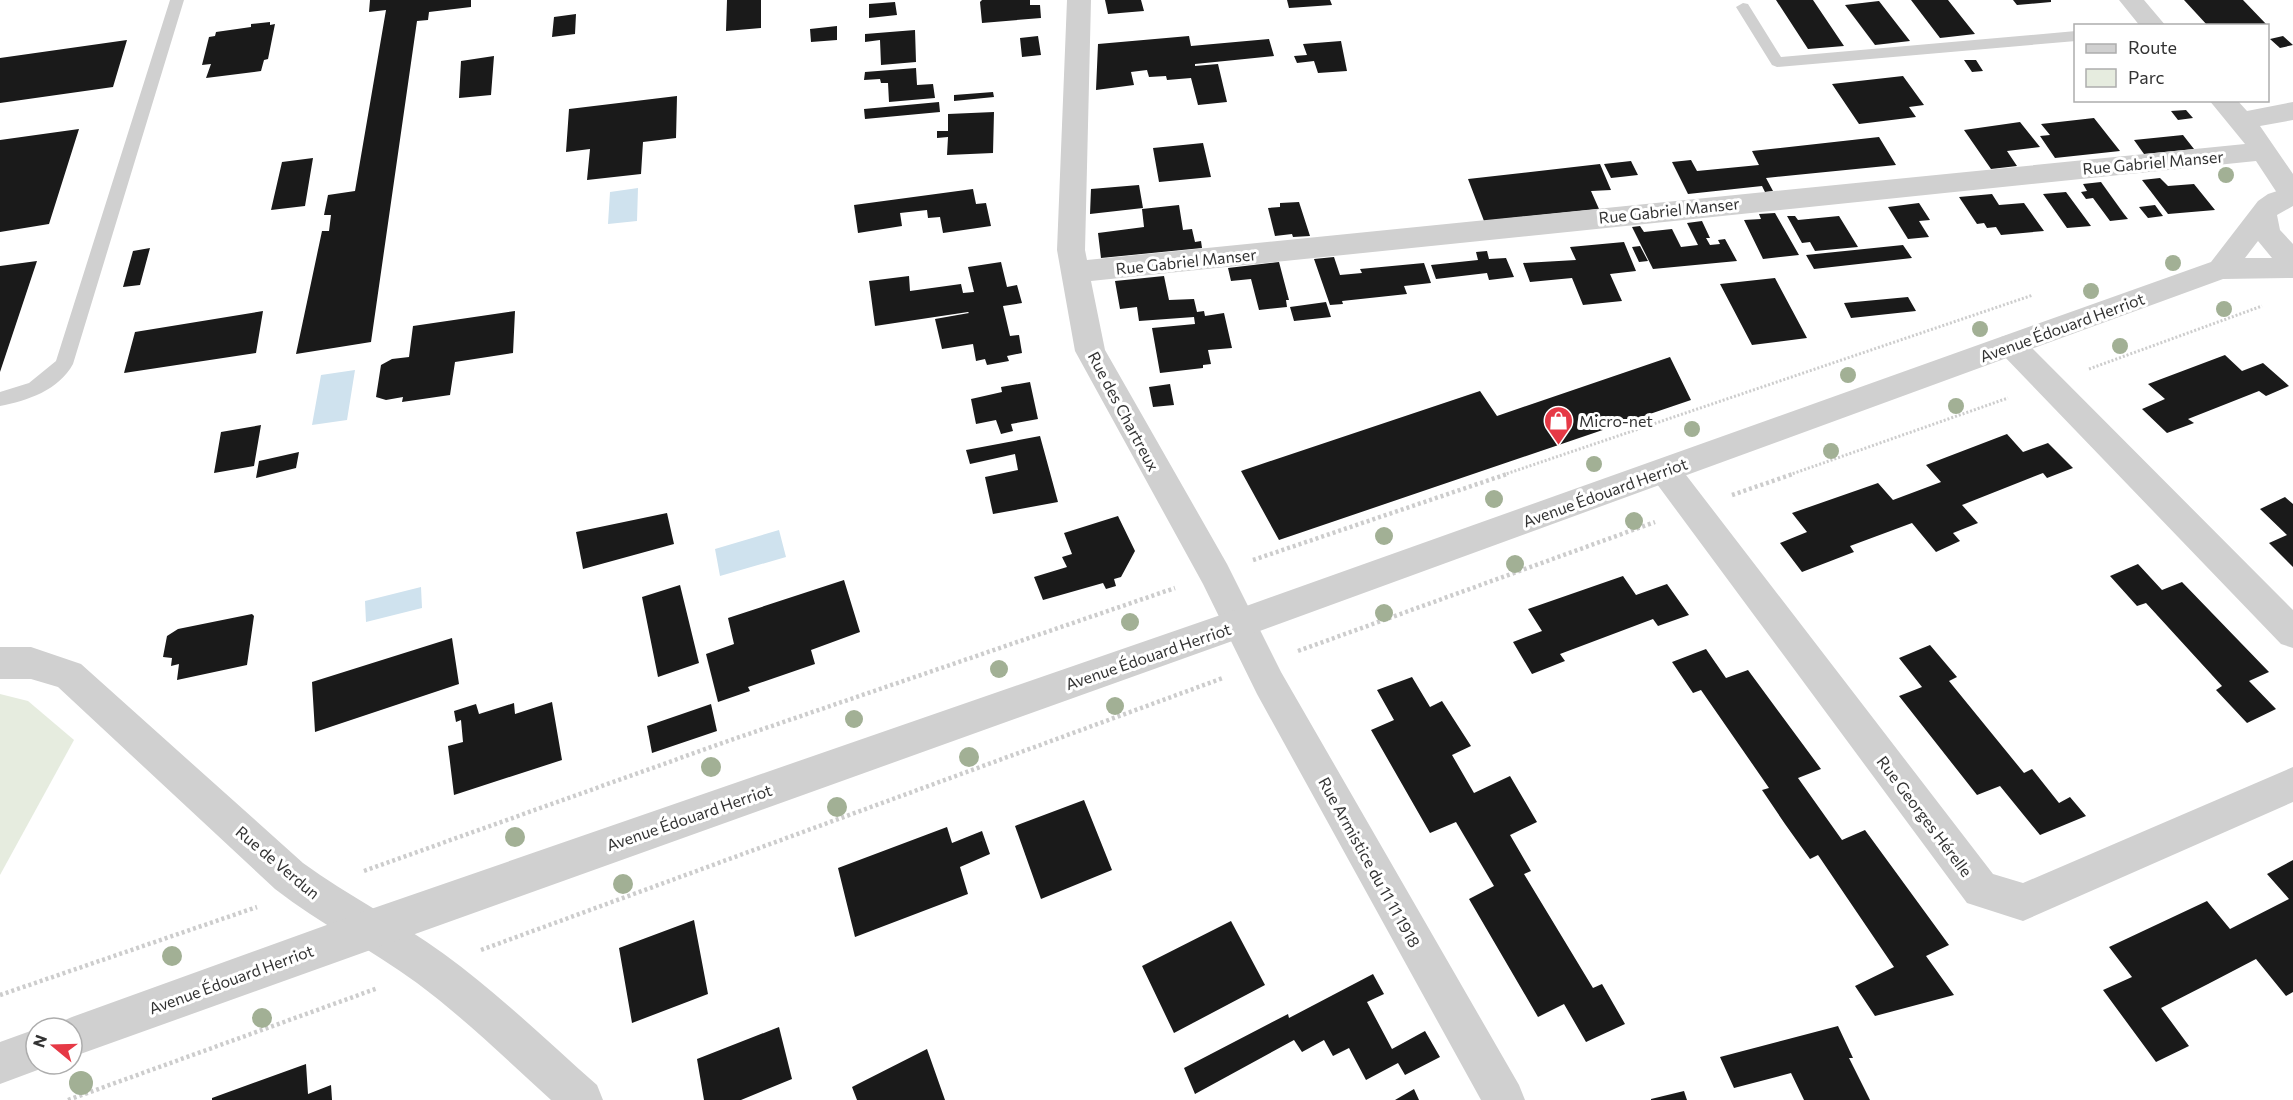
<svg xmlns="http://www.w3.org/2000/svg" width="2293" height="1100" viewBox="0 0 2293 1100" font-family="Commissioner,sans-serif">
<rect width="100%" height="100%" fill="#fff"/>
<path fill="#e6ecdf" d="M0 694 28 701 74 740 0 875Z"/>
<path fill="#cfe2ee" d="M638 188 637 221 608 224 610 192Z
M355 370 347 420 312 425 321 375Z
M779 530 786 557 720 576 715 549Z
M421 587 422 608 366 622 365 601Z"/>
<path fill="#1a1a1a" d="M370 0H471V7L429 12 428 20 417 21 371 342 296 354 322 231H329L331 215H324L328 195 355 191 386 10 369 12Z
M727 0H761V28L726 31Z
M982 0H1030V5H1040L1041 18 982 23 980 2Z
M1105 0H1141L1144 11 1108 14Z
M1287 0H1330L1332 5 1289 8Z
M1776 0H1813L1844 46 1808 49Z
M1911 0H1948L1975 34 1940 38Z
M2013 0H2051V2L2017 5Z
M2184 0H2243L2267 25 2208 26Z
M1879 1 1910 41 1875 45 1845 5Z
M895 2 897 15 869 18V4Z
M576 14 575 34 552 37 554 17Z
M270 22V25L275 24 268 59 264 60 261 71 206 78 211 64 202 65 209 37 215 36 216 32 251 27V24Z
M837 26V40L811 42 810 29Z
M915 30 916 62 881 65 880 40 865 42V34Z
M1038 36 1041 55 1022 57 1020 38Z
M1189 36 1191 46 1269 39 1274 56 1195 64V66L1218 64 1227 102 1198 105 1191 78 1167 80 1166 76 1149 77 1147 70 1131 72 1134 85 1096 90 1098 44Z
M2283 36 2293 45 2280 48 2270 39Z
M127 40 113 87 0 103V58Z
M1341 41 1347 71 1318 73 1314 61 1297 63 1294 56 1307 55 1303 44Z
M494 56 491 95 459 98 461 61Z
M1964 60H1976L1983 71 1972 72Z
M916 68 917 85 933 84 935 98 889 102 888 83H881L880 79 864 80 865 72Z
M1903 76 1924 105 1909 107 1916 117 1859 124 1832 84Z
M993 92 994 97 954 101V95Z
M677 96 676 138 643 142 641 174 587 180 590 149 566 152 569 109Z
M939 102 940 112 865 119 864 109Z
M2186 110 2193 118 2178 120 2171 111Z
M994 112 993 153 947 155 948 137 937 138V131H948V114Z
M2094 118 2120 151 2055 158 2040 136 2050 135 2041 124Z
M2020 122 2040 147 2007 151 2017 166 1991 169 1964 130Z
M79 129 49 224 0 232V140Z
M2183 135 2194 149 2144 154 2134 140Z
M1879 137 1896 165 1766 178 1773 191 1765 192 1762 186 1688 194 1672 162 1691 160 1697 171 1759 165 1752 151Z
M1203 143 1211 177 1159 182 1153 148Z
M313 158 305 206 271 210 282 162Z
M1631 161 1638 175 1611 178 1604 164Z
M1600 164 1611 190 1591 191 1599 209 1484 221 1468 179Z
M2160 178 2168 186 2194 184 2215 210 2168 214 2142 180Z
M2101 182 2124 214 2128 219 2110 221 2093 198 2086 199 2081 192 2087 191 2083 184Z
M1139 185 1143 208 1090 214 1091 189Z
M973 189 976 204 986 203 991 226 943 233 940 217 928 218 927 210 900 213 902 226 858 233 854 205Z
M2066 192 2091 226 2067 228 2043 194Z
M1992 194 1999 205 2024 203 2044 231 2001 235 1996 227 1987 228 1984 223 1977 224 1959 197Z
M1299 202 1310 236 1293 237 1292 234 1275 236 1268 208 1280 207V203Z
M1919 203 1930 220 1919 221 1929 237 1908 239 1888 207Z
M1179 205 1183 230 1192 229 1195 242 1201 241 1202 248 1101 258 1098 233 1144 227 1142 209Z
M2155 205 2163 216 2148 218 2139 207Z
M1775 213 1799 255 1763 259 1744 220 1761 219 1759 214Z
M1787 216H1795L1798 220 1839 216 1858 247 1815 251 1810 242 1802 243Z
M1702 221 1710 238H1706L1710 245 1720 244 1718 240 1725 239 1737 261 1653 269 1632 227 1640 226 1644 232 1672 229 1681 247 1698 245 1687 223Z
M1624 242 1636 271 1610 274 1622 301 1583 305 1572 278 1530 282 1523 263 1576 260 1570 247Z
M1903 245 1912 258 1814 269 1806 255Z
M1640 246 1648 261 1639 262 1632 247Z
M150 248 140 285 123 287 133 251Z
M1487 251 1489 259 1506 258 1514 277 1489 280 1487 273 1436 279 1431 265 1478 260 1476 252Z
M1334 257 1340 275 1362 273 1360 269 1424 263 1431 283 1404 286 1407 294 1342 301 1343 304 1330 305 1314 259Z
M37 261 0 372V266Z
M1001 262 1007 287 1017 285 1022 303 1003 306 1010 336 1019 335 1022 353 1007 356 1009 361 987 365 985 359 976 361 973 344 942 349 935 319 969 313 968 312 875 326 869 281 909 276 910 291 961 284 963 293 974 292 968 267Z
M1279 262 1289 300H1286L1287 307 1259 310 1251 279 1231 281 1228 268Z
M1164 276 1169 300 1194 299 1197 312 1204 311 1205 316 1224 313 1232 348 1208 350 1211 364 1203 365V368L1160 373 1152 328 1195 324 1194 317 1139 321 1137 307 1120 309 1115 281Z
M1775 278 1807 338 1752 345 1720 284Z
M1908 297 1916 311 1851 318 1844 303Z
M1326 302 1331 317 1294 321 1290 307Z
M263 311 256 353 124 373 135 332Z
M515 311 513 353 455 362 450 395 402 402 403 397 386 400 376 397 381 365 392 359 409 357 413 326Z
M2225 355 2242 371 2263 363 2289 386 2266 396 2259 391 2188 419 2194 423 2167 433 2142 409 2165 399 2148 384Z
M1670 357 1691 400 1279 540 1241 471 1480 391 1497 416Z
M1030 382 1038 419 1011 424 1013 431 1001 434 996 420 976 424 971 399 1002 392 1001 387Z
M1170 384 1174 405 1153 407 1149 387Z
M261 425 254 466 214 473 221 432Z
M2007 434 2023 452 2048 443 2073 468 2047 478 2043 473 1962 505 1978 523 1953 533 1960 541 1936 552 1912 523 1850 546 1854 552 1802 572 1780 543 1807 532 1792 513 1878 483 1893 500 1941 482 1926 465Z
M1040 436 1058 502 993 514 985 477 1018 470 1015 454 970 464 966 450Z
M299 452 296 468 256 478 259 461Z
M2285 497 2293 504V567L2269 543 2287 535 2260 509Z
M667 513 674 544 583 569 576 532Z
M1118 516 1135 551 1121 577 1114 579 1116 586 1106 589 1103 583 1043 600 1034 577 1067 567 1062 557 1072 554 1064 533Z
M2138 564 2162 590 2182 582 2269 672 2249 681 2276 709 2247 723 2216 690 2222 686 2146 603 2137 606 2110 576Z
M1623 576 1636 595 1667 584 1689 615 1658 626 1653 619 1560 654 1565 661 1532 674 1513 642 1542 631 1528 609Z
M844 580 860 632 811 650 815 664 748 687 750 691 718 702 706 654 734 644 728 618Z
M680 585 699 663 658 677 642 597Z
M252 614 254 616 247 665 177 680 179 664 171 666 172 658 163 657 167 636 178 629Z
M452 638 459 684 315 732 312 682Z
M1930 645 1957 677 1949 681 2024 773 2032 769 2059 803 2070 797 2086 816 2040 835 2000 786 1977 795 1899 696 1922 687 1899 658Z
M1706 649 1726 678 1748 670 1821 769 1798 778 1842 840 1865 830 1949 945 1926 956 1954 995 1875 1016 1855 986 1894 967 1818 855 1810 859 1785 824 1762 790 1769 788 1701 690 1693 693 1672 662Z
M1412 677 1430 707 1442 701 1471 746 1452 755 1474 793 1510 776 1537 822 1510 835 1531 871 1524 874 1593 988 1602 984 1625 1024 1586 1042 1564 1004 1538 1017 1469 899 1494 886 1456 822 1430 833 1371 730 1394 720 1377 690Z
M552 702 562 760 454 795 448 746 463 742 461 720 456 722 454 711 476 704 479 714 514 703 515 714Z
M711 704 717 731 652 753 647 726Z
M1084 800 1112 870 1041 899 1015 826Z
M947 827 952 843 982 831 990 854 960 867 968 894 855 937 838 868Z
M2293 860V992L2286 996 2256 959 2208 984 2161 1008 2189 1046 2156 1062 2103 990 2132 977 2109 947 2207 901 2230 929 2289 899 2267 874Z
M694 920 708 994 632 1023 619 948Z
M1231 921 1265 985 1174 1033 1142 966Z
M1373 974 1384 994 1367 1002 1392 1049 1425 1031 1440 1057 1405 1075 1398 1063 1366 1080 1349 1048 1333 1056 1324 1040 1302 1052 1294 1040 1195 1094 1184 1068 1288 1014 1289 1018Z
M1838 1026 1853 1058H1849L1870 1100H1804L1791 1073 1734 1088 1720 1057Z
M779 1027 792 1079 741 1100H704L697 1059Z
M927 1049 945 1100H857L852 1087Z
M306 1064 308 1094 331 1085 332 1100H212V1098Z
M1414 1089 1419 1100H1395Z
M1684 1091 1687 1100H1651V1099Z"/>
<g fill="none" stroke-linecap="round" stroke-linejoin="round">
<path stroke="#cdcdcd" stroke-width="3" stroke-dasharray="2 2" stroke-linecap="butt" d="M2089 369 2262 306
M1503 475 2033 295
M1789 475 2008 398"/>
<path stroke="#cdcdcd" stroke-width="4.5" stroke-dasharray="3 3" stroke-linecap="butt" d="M1732 495 1793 474
M1253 560 1507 474
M1298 651 1655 522
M364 871 728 741 1175 588
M481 950 1223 678
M0 995 257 907
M68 1100 378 988"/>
<path fill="#d0d0d0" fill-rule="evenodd" d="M170 0H184L73 364C59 390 27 401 0 406V392L29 383 56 361Z
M1743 3 1748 4 1781 57 2076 31V41L1777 67 1772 65 1736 7Z"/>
<path fill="#d0d0d0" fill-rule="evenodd" d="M1067 0H1091L1085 250 1087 260 2245 144 2209 100H2237L2247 111 2293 102V120L2260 126 2293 174V205L2283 202 2256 161 1091 281 1105 350 1227 564 1281 672 1519 1085 1525 1100H1481L1257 694 1203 584 1075 351 1057 250Z
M2119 0H2144L2166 26H2140Z
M2011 334 2021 337 2293 610V648L2281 644 2001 353 1996 345 2001 337Z
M1665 458 1676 462 1993 874 2023 883 2293 767V802L2023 921 1967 903 1654 480 1649 471 1654 462Z
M0 647H31L81 664 303 863C348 896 399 921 444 954 499 994 547 1041 597 1085L603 1100H551C507 1060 464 1018 417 983 371 949 320 924 275 889L58 687 31 679H0Z"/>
<path fill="#d0d0d0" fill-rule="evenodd" d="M2293 186V206L2277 215 2280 230 2293 244V278L2223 279 1238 639 72 1057V1028H55L58 1023 72 1017 371 909 1238 609 2211 262 2258 201 2268 194ZM2258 241 2272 258H2245Z
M36 1029V1064L51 1065 0 1084V1042Z"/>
</g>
<g fill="#a2b095">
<circle cx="2226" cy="175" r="8"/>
<circle cx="2173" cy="263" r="8"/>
<circle cx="2091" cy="291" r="8"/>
<circle cx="2224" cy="309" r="8"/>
<circle cx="1980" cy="329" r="8"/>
<circle cx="2120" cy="346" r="8"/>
<circle cx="1848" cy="375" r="8"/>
<circle cx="1956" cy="406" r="8"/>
<circle cx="1692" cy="429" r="8"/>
<circle cx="1831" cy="451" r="8"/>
<circle cx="1594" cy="464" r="8"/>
<circle cx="1494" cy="499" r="9"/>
<circle cx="1634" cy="521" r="9"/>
<circle cx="1384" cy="536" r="9"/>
<circle cx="1515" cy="564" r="9"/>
<circle cx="1384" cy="613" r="9"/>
<circle cx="1130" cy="622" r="9"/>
<circle cx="999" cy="669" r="9"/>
<circle cx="1115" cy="706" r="9"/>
<circle cx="854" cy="719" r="9"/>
<circle cx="969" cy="757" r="10"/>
<circle cx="711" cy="767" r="10"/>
<circle cx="837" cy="807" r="10"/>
<circle cx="515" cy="837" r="10"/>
<circle cx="623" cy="884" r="10"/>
<circle cx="172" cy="956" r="10"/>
<circle cx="262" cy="1018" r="10"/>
<circle cx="81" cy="1083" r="12"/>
</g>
<defs>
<symbol id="shop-pin" viewBox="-11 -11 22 30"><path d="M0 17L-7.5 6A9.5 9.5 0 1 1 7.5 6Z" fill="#e63946" stroke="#fff"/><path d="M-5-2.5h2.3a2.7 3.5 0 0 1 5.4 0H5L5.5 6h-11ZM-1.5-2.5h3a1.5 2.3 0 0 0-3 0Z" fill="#fff"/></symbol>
</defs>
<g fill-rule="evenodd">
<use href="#shop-pin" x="1542" y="404" width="33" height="45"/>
</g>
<g text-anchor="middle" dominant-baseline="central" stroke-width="6" stroke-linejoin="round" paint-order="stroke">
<g font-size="16" fill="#333" stroke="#fff">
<text transform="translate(2153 162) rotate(-5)">Rue Gabriel Manser</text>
<text transform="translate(1669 210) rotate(-6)">Rue Gabriel Manser</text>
<text transform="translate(1186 261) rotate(-6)">Rue Gabriel Manser</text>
<text transform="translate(2062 327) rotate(-20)">Avenue Édouard Herriot</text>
<text transform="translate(1124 411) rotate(62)">Rue des Chartreux</text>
<text transform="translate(1605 492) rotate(-20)">Avenue Édouard Herriot</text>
<text transform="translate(1148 656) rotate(-19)">Avenue Édouard Herriot</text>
<text transform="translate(1925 816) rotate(53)">Rue Georges Hérelle</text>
<text transform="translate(689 817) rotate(-19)">Avenue Édouard Herriot</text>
<text transform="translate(278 862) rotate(40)">Rue de Verdun</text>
<text transform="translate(1370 862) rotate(61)">Rue Armistice du 11 11 1918</text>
<text transform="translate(231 979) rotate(-20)">Avenue Édouard Herriot</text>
</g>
<g font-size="16" fill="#333" stroke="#fff" text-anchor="start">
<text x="1579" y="420">Micro-net</text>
</g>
</g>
<rect x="2074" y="24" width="195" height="78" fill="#ffffff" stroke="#adadad" stroke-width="1.5"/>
<rect x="2086" y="44" width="30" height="9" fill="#d0d0d0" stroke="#adadad" stroke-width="1.5"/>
<text x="2128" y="54" font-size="18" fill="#333333">Route</text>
<rect x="2086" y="69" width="30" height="18" fill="#e6ecdf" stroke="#adadad" stroke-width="1.5"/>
<text x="2128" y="84" font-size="18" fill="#333333">Parc</text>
<g transform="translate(54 1046) rotate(289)"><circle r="28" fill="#ffffff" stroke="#adadad" stroke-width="1.5"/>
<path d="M0-4.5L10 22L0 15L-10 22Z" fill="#e63946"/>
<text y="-9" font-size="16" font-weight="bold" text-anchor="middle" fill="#333333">N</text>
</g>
</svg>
